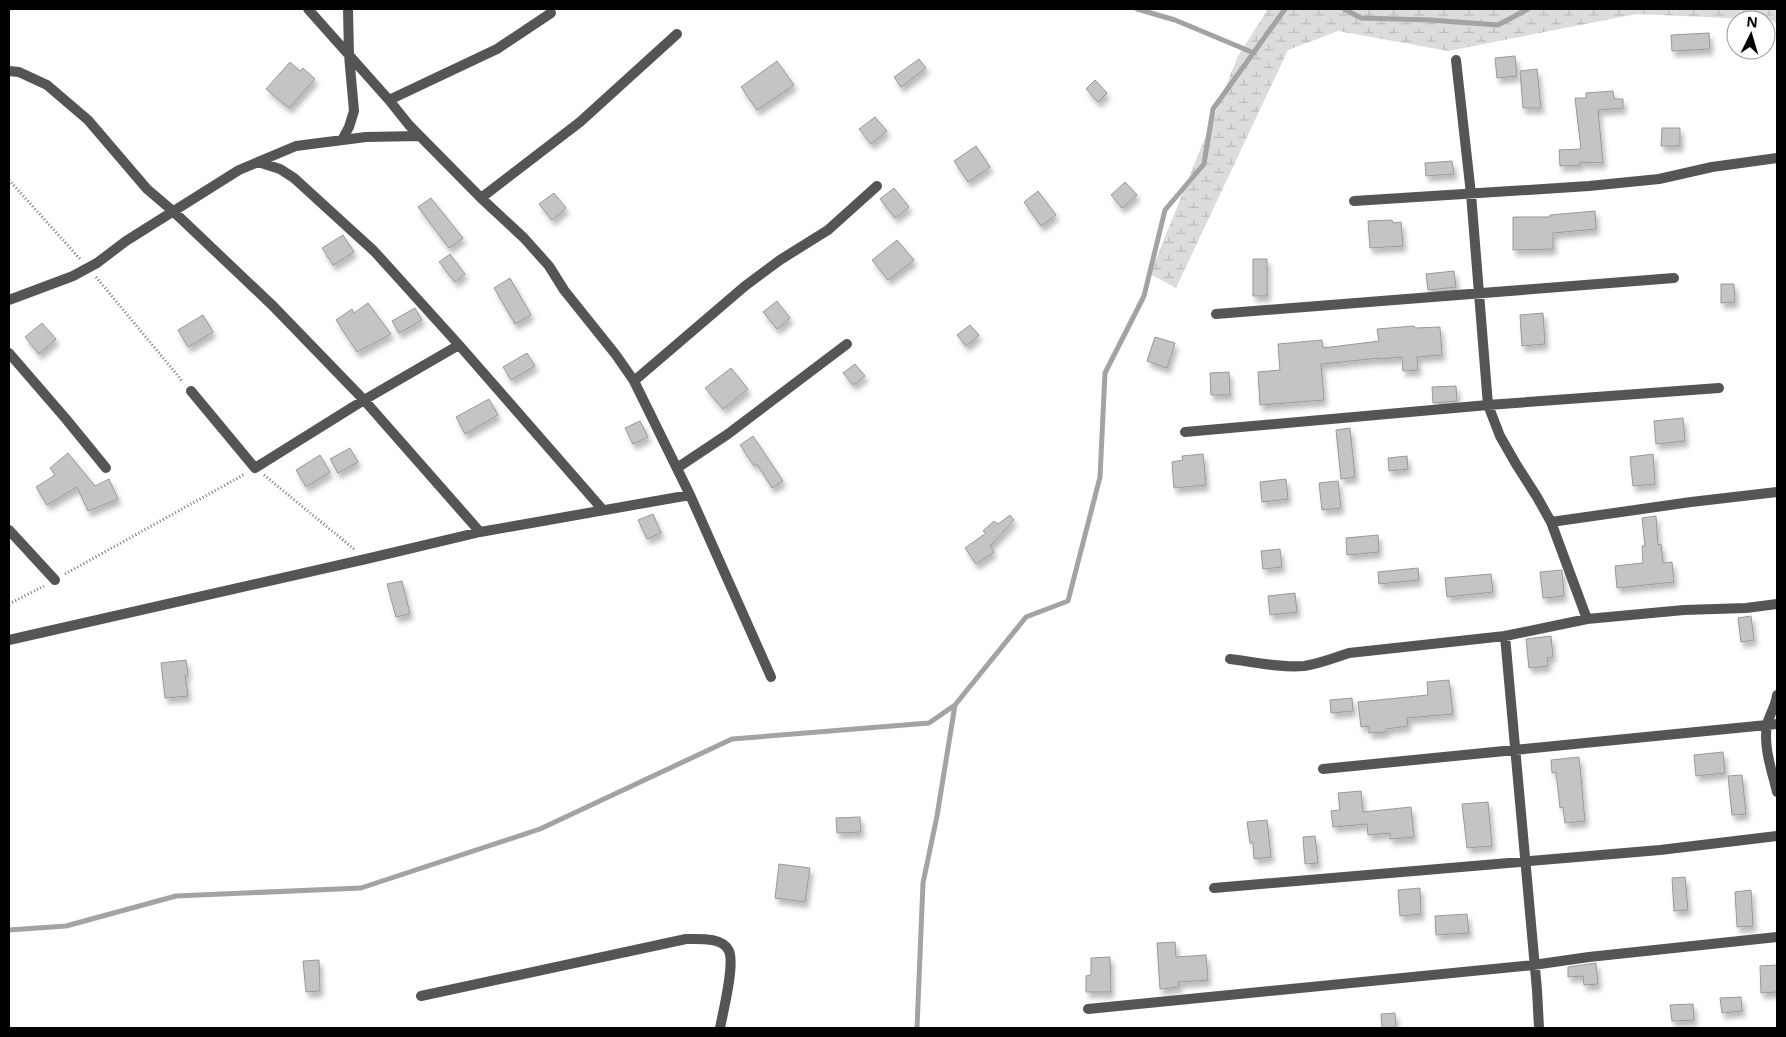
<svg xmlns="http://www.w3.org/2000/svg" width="1786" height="1037" viewBox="0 0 1786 1037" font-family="'Open Sans',sans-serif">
<defs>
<pattern id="wetland-marsh" width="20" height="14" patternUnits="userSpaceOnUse" patternTransform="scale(1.25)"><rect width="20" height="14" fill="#dcdcdc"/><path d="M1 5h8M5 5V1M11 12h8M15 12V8" fill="none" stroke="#bbb"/></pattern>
<filter id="shadow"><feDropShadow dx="3" dy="5.5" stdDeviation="2.5" flood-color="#0004"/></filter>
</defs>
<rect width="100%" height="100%" fill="#fff"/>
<path fill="url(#wetland-marsh)" d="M1268 9H1777V24L1771 20 1637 14 1448 51 1338 31 1288 50 1176 288 1150 274 1238 56Z"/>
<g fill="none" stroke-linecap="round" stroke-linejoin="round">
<path stroke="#a3a3a3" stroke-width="5" d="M1137 9 1175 20 1254 53
M1344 9 1361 18 1430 20 1498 25 1528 9
M9 930 66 926 176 896 361 888 540 829 732 739 929 723 955 705 1026 617 1068 601 1100 477 1105 373 1144 296 1165 210 1204 164 1213 109 1285 9
M917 1028 923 883 937 816 955 705"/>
</g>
<path fill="#c4c4c4" stroke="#999" filter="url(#shadow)" d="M1709 33 1710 49 1672 51 1671 35Z
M1515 56 1517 76 1497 78 1495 58Z
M919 59 926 68 901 87 894 77Z
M777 61 794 85 757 110 741 87Z
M290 62 300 71 303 68 315 79 289 108 266 89Z
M1537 69 1541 108H1523L1520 71Z
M1095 80 1107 93 1098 102 1086 89Z
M1613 91 1614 99H1623V108L1598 110 1603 163 1580 162V165L1560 166 1559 150 1581 149 1575 98H1586V93Z
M875 117 887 131 871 144 859 129Z
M1662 128H1680V146H1661Z
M976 146 990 167 968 182 954 161Z
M1452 161 1454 174 1426 176 1425 163Z
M1125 182 1137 195 1122 208 1111 195Z
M894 188 909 207 895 218 880 199Z
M1038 191 1056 215 1041 226 1024 202Z
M554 193 566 208 552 220 539 204Z
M431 198 463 238 449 248 418 207Z
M1595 211 1596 229 1553 233V249L1513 250V217H1550V215Z
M1392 220 1393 223 1401 222 1403 246 1370 248 1368 221Z
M343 235 354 252 333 265 322 248Z
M897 240 914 260 888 280 872 260Z
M450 254 465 274 455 282 439 262Z
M1253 259H1267V296H1253Z
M1454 271 1456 287 1428 290 1426 274Z
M510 278 531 315 515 324 494 288Z
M1721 284H1734L1735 302 1721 303Z
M777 301 790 318 777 329 763 312Z
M368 303 391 334 357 352 336 320 352 309 354 313Z
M415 308 422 320 399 333 392 321Z
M1543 313 1545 344 1522 346 1520 315Z
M203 315 213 332 188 347 178 330Z
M42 323 56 339 39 354 25 337Z
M970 325 979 335 966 346 957 335Z
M1414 326 1415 328 1440 327 1442 355 1417 357 1418 370 1403 371 1402 357 1380 359V358L1321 364 1324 400 1260 405 1258 372 1280 370 1278 344 1322 340 1323 348 1379 341 1377 329Z
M1155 337 1175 343 1167 368 1147 361Z
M527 353 535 366 511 380 503 367Z
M855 364 865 376 853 385 843 373Z
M731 368 748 389 723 409 705 388Z
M1229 372 1230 395H1211L1210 373Z
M1456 386 1457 401 1433 403 1432 387Z
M489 399 498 415 465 434 456 417Z
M1683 418 1685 441 1656 444 1654 421Z
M640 421 648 437 633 444 625 428Z
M1350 428 1355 477 1341 479 1336 430Z
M753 436 783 481 772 488 757 464 754 466 740 445Z
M350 448 358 462 338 473 330 459Z
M68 453 95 486 109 479 118 499 88 511 77 487 47 505 36 487 55 475 50 468Z
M1203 454 1206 485 1174 488 1172 462 1183 460 1182 456Z
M1653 454 1655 484 1633 486 1630 457Z
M320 455 330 472 306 487 296 470Z
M1407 456 1408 469 1389 471 1388 458Z
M1286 479 1288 499 1262 502 1260 482Z
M1338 481 1341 508 1322 510 1319 483Z
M653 514 661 533 647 539 638 520Z
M1010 515 1014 520 990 546 994 552 976 564 965 548 986 533 983 531 994 521 998 524Z
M1656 516 1658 545 1661 544 1663 563 1672 562 1674 582 1617 588 1615 566 1643 563 1642 546H1645L1642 518Z
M1378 535 1379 552 1347 555 1346 538Z
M1280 549 1282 567 1263 569 1261 551Z
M1418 568 1419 580 1379 584 1378 572Z
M1562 570 1564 596 1543 598 1540 572Z
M1491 574 1493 592 1447 597 1445 578Z
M402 581 410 614 396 617 387 584Z
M1295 593 1297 612 1270 615 1268 596Z
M1751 616 1754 640 1741 642 1738 618Z
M1551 636 1553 657 1547 658 1548 666 1529 668 1526 639Z
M186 660 188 675H185L188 696 165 698 161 663Z
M1449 680 1453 714 1407 718 1408 726 1386 729V732L1369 733V726L1361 727 1358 702 1428 695 1427 682Z
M1352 698 1353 711 1331 713 1330 700Z
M1723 752 1725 773 1696 776 1694 755Z
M1579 757 1585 821 1565 823 1563 807 1560 808 1556 772 1552 773 1551 760Z
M1742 775 1746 814 1732 815 1728 776Z
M1361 791 1363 812 1411 807 1414 837 1390 839V833L1368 835 1367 824 1333 827 1331 811 1340 810 1338 793Z
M1488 802 1492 846 1467 848 1462 804Z
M860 817 861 832 837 833 836 818Z
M1267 820 1271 857 1254 859 1253 843H1250L1247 822Z
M1315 836 1318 863 1305 864 1303 837Z
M779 864 810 868 805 902 775 898Z
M1685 877 1688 910 1674 911 1672 878Z
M1420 888 1421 914 1400 916 1398 890Z
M1751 890 1753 926 1737 927 1735 892Z
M1467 914 1469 933 1436 935 1435 916Z
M1175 942 1176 957 1206 955 1208 980 1178 982 1179 987 1160 989 1157 943Z
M1110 957 1111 992H1086V976L1091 975V958Z
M319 960 320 991 306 992 303 961Z
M1596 963 1598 984 1584 985 1583 976 1568 977V967Z
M1777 965V992L1761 993 1760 966Z
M1741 997 1742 1011 1722 1013 1720 998Z
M1693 1004 1694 1020 1672 1021 1670 1005Z
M1395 1013 1396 1027 1382 1028 1381 1014Z"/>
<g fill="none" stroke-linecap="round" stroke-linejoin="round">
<path stroke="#777" stroke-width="3" stroke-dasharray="1 2.5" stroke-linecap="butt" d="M9 180 80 259
M96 277 183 382
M264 475 354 549
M65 574 245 474
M9 604 44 586"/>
<path stroke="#555" stroke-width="10" d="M308 9 389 100 409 125 481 198 524 238 549 266 564 290 616 355 634 381 690 495 771 677
M1456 60 1471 194 1488 405 1500 436 1516 464 1537 497 1551 522 1587 619 1684 610 1746 608 1777 604
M9 71 19 72 47 85 88 120 147 189 174 212 273 306 364 400 480 532
M389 100 497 49 551 13
M342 140 349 127 354 111 349 55 348 9
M258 162 280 169 294 178 374 251 459 345 603 510
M481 198 580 122 677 34
M1354 201 1589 186 1659 179 1712 167 1777 158
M9 300 73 276 97 263 126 241 239 170 296 146 366 137 420 136
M1216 314 1674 278
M9 353 66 419 106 468
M634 381 745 286 780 260 828 230 877 186
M191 391 255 468 364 400 459 345
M1185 432 1488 405 1719 388
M677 468 728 434 847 344
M1551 522 1691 502 1777 492
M9 530 55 580
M1505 636 1537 990 1539 1028
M9 640 366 559 480 532 690 495
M1230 659C1254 662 1280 668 1304 666 1319 664 1334 658 1349 653L1505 636 1587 619
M1777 695C1776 706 1769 715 1767 725 1763 747 1772 771 1777 792
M1323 769 1777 724
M1214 888 1660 850 1777 836
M421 996 686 939C699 939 723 937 729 951 735 965 723 1012 720 1028
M1088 1009 1533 965 1589 957 1777 937"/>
</g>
<rect width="1786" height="1037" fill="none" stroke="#000000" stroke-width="20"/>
<g transform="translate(1751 35) rotate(5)"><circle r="24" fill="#ffffff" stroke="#999999"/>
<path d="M0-4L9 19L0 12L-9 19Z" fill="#000000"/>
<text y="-8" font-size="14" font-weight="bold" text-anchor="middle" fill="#000000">N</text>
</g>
</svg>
